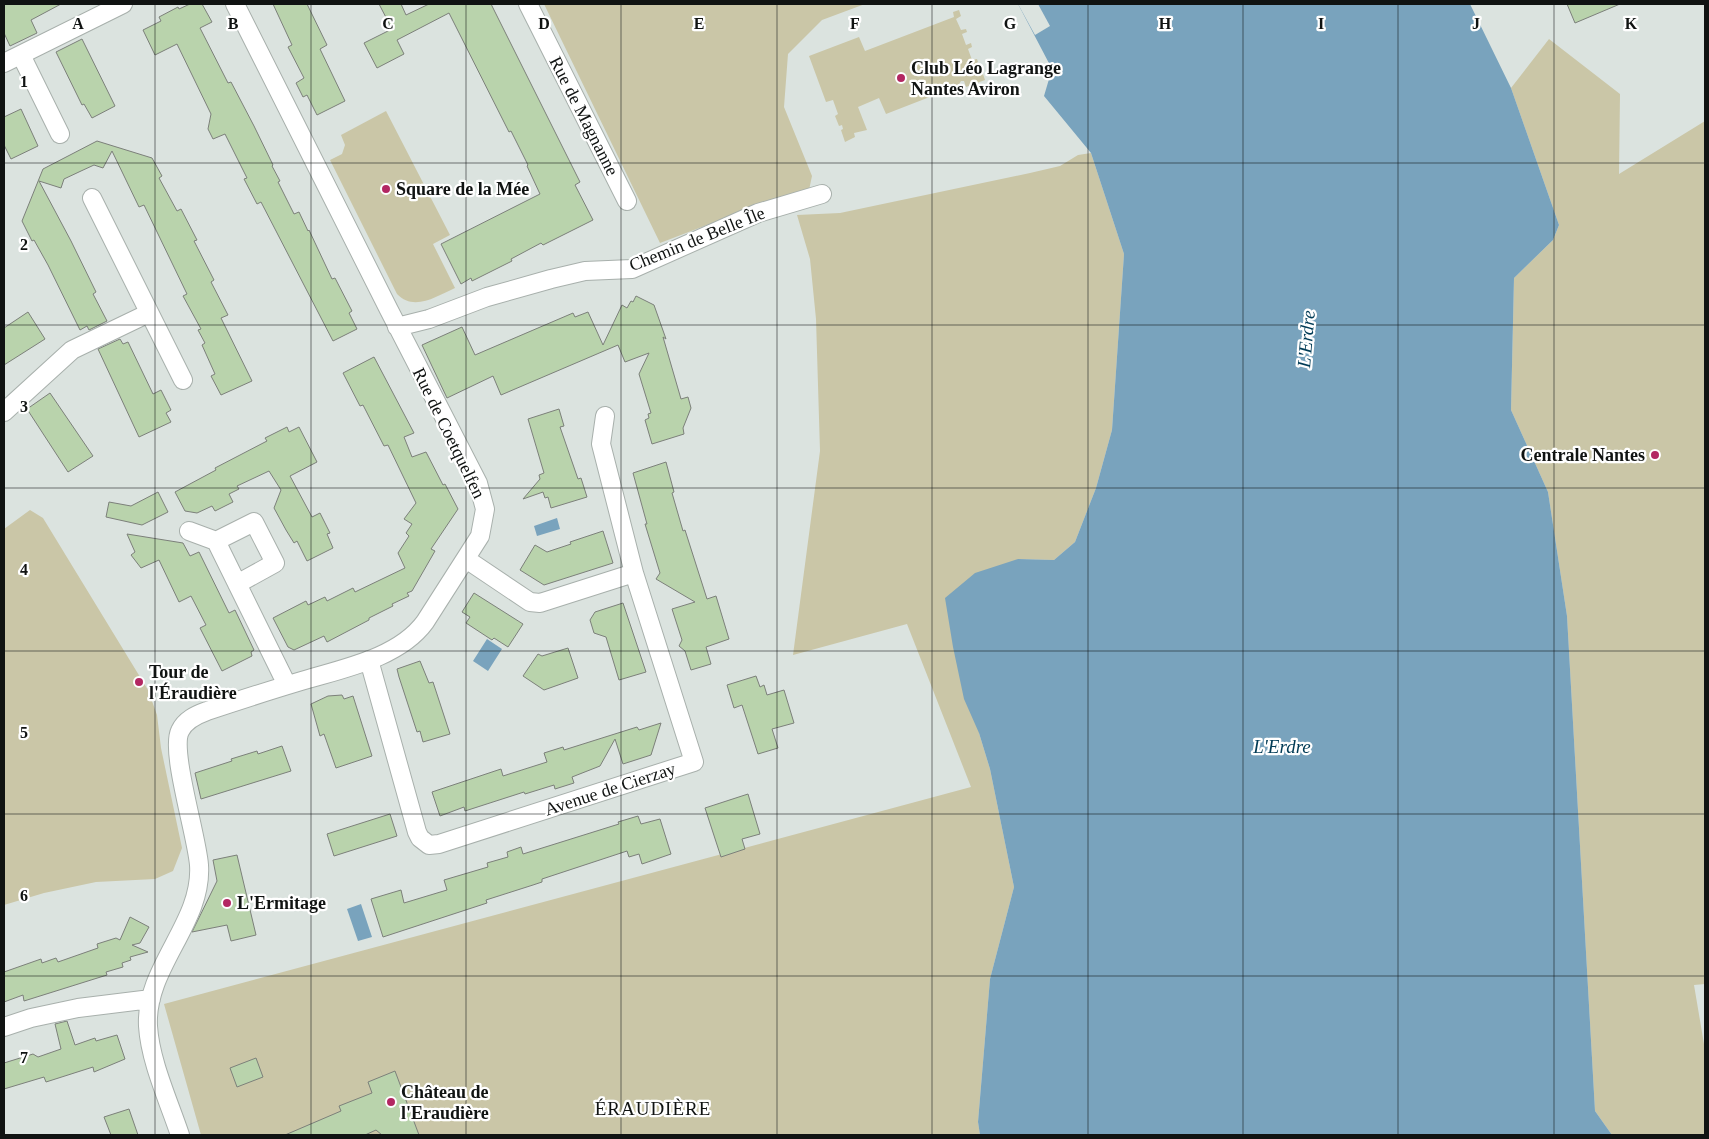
<svg xmlns="http://www.w3.org/2000/svg" width="1709" height="1139" viewBox="0 0 1709 1139" font-family="'Times New Roman',serif">
<rect width="100%" height="100%" fill="#dbe3df"/>
<path fill="#cac6a7" d="M544 4H865L822 20 788 54 784 107 812 176 809 190 754 207 660 243Z
M959 10 961 16 956 19 961 30 966 29 967 32 962 34 966 45 971 43 972 47 968 49 972 60 977 59 978 62 973 65 978 76 983 74 985 80 966 87 964 81H961L958 86 886 114 879 98 858 107 867 130 854 133 855 137 845 142 841 130 843 129 842 125 839 126 835 116 838 114 833 100 826 102 809 56 859 37 865 51 954 17 953 12Z
M1549 39 1620 94 1619 174 1705 121V984L1694 985 1705 1050V1135H1612L1595 1111 1567 616 1548 492 1511 410 1514 278 1553 240 1559 225 1511 88Z
M386 111 450 235 433 244 455 288C437 296 414 312 397 294L330 160 342 154 345 145 341 135Z
M1091 153 1124 254 1112 430 1096 488 1075 542 1054 560 1018 559 979 733 990 769 1014 887 990 979 978 1122 980 1135H201L164 1004 971 787 907 624 793 655 820 451 816 319 810 259 797 215 840 213 1030 173 1060 166 1078 155Z
M30 510 43 518 148 690 157 715 161 748 182 848 173 871 155 879 96 882 44 893 4 905V529Z"/>
<path fill="#79a3bd" d="M1018 4H1470L1511 88 1559 225 1553 240 1514 278 1511 410 1548 492 1567 616 1595 1111 1612 1135H980L978 1122 990 979 1014 887 990 769 979 733 964 699 953 647 945 598 975 573 1018 559 1054 560 1075 542 1096 488 1112 430 1124 254 1091 153 1044 96 1052 69Z
M557 518 560 529 537 536 534 526Z
M487 639 502 649 488 671 473 661Z
M361 904 372 937 358 941 347 909Z"/>
<path fill="#dbe3df" d="M1018 4H1038L1050 26 1035 35Z"/>
<path fill="#b9d3ac" stroke="#7c807a" d="M4 4H61L31 20 37 33 10 46 4 33Z
M190 4H202L212 22 200 28 228 83 231 82 254 126 273 165 272 166 280 181 278 182 294 214 299 212 308 231 309 230 332 279 335 278 352 311 349 313 357 329 333 341 261 202 257 204 244 179 247 178 225 134 213 139 208 129 211 114 177 44 155 55 143 30 161 21 159 17 178 7 179 9Z
M273 4H307L327 45 320 49 345 101 317 115 307 95 303 97 296 83 304 78 288 47 292 45Z
M379 4H401L406 15 429 4H491L580 182 575 185 593 220 543 245 541 243 511 259 512 261 472 281 471 278 461 284 441 244 540 194 527 166 528 165 511 131 509 132 449 13 397 40 404 54 377 68 364 43 392 29Z
M1567 4H1620L1575 23Z
M82 39 115 106 92 118 84 104 82 105 56 52Z
M21 109 38 146 11 159 4 145V117Z
M97 141 152 158 162 176 159 178 177 211 181 209 197 240 194 241 214 280 211 282 228 315 221 318 252 381 221 395 211 376 215 374 202 345 205 343 198 330 201 329 183 296 187 294 144 205 139 207 112 151 103 168 94 165 81 171 64 179 61 188 39 181 71 241 96 292 93 294 107 321 89 330 87 326 80 330 48 265 34 240 32 241 22 221 43 169Z
M636 296 654 305 666 339 663 337 681 399 688 397 691 408 683 428 684 434 652 444 645 420 649 418 648 414 651 413 639 374 649 353 625 362 618 345 501 395 493 376 447 398 422 345 462 327 475 355 573 313 575 317 588 312 603 345 622 305 627 308 631 301 633 302Z
M28 312 45 339 4 365V328Z
M120 339 123 344 128 342 153 394 161 390 171 410 166 413 171 422 139 437 98 349Z
M374 357 414 433 404 437 412 457 426 452 443 485 445 484 458 509 431 549 435 551 412 591 407 593 409 596 392 604 393 606 369 618V620L327 642 324 636 294 650 288 647 273 618 306 601 308 605 325 597 327 601 353 588 355 592 405 568 398 553 409 536 406 533 412 524 404 519 416 503 388 445 384 446 363 405 360 406 343 373Z
M50 393 93 456 68 472 27 409Z
M559 409 564 426 560 427 578 479 581 478 587 497 551 508 548 497 545 498 543 492 523 499 540 479 539 475 544 473 528 419Z
M287 427 289 432 299 427 317 462 290 476 312 517 320 513 330 533 327 534 333 548 307 561 297 541 294 543 286 530 274 508 281 490 269 471 237 486 239 489 229 494 233 502 215 511 212 506 197 513 185 511 175 492 216 470 215 468 267 441 265 438Z
M666 462 674 492 672 493 683 531 685 530 707 599 716 596 729 639 706 647 711 664 691 670 685 651 679 646 682 640 672 609 695 602 656 579 660 573 645 524H647L633 473Z
M158 492 168 512 142 525 106 517 109 502 131 506Z
M603 531 613 563 544 585 520 570 535 545 547 552 571 544 570 542Z
M127 534 183 543 190 556 199 552 229 613 235 610 254 650 251 652 252 656 222 671 200 628 206 625 191 596 179 602 159 560 141 568 131 555 135 552Z
M474 593 523 624 508 647 494 638 492 640 466 623 470 617 462 612Z
M623 603 646 672 619 680 606 637 594 633 590 620 595 612Z
M568 648 578 678 544 690 523 676 538 654 542 656Z
M420 661 429 683 433 682 450 734 423 742 420 731 417 732 399 677 397 669Z
M756 676 760 687 764 685 767 695 784 690 794 723 772 729 778 748 758 754 742 705 734 708 727 685Z
M342 695 344 699 353 696 372 756 336 768 324 734 320 736 311 704 328 696Z
M661 723 651 755 623 764 615 739 600 766 572 777 574 783 555 789 554 785 525 794 524 792 465 811 464 807 440 816 432 792 501 769 503 776 547 762 544 753 563 747 564 750 637 727 639 730Z
M282 746 291 771 201 799 195 773 232 761 231 759 257 751 258 754Z
M748 794 760 834 742 839 745 849 721 857 705 808Z
M390 814 397 836 334 856 327 834Z
M638 816 641 824 660 819 671 854 642 864 639 854 629 857 627 851 542 879V882L533 885 486 900 487 903 383 937 371 899 401 890 404 903 447 890 444 880 488 867 487 863 508 857 507 852 521 847 523 854 619 824 618 822Z
M237 855 256 935 231 941 227 925 192 932 217 881 213 860Z
M130 917 149 927 140 943 132 945 148 952 130 957 131 960 122 963 123 967 106 972 107 975 24 1001 23 995 4 1002V972L41 959 42 963 56 958 58 962 98 948 97 944 116 938 120 940Z
M67 1021 75 1045 95 1038 96 1041 117 1035 125 1059 94 1072 93 1067 46 1082 44 1077 4 1089V1063L33 1054 38 1057 61 1049 55 1024Z
M256 1058 263 1077 237 1087 230 1068Z
M395 1071 419 1135H382L376 1130 365 1135H285L341 1111 339 1106 372 1093 368 1082Z
M129 1109 138 1135H111L104 1117Z"/>
<g fill="none" stroke-linecap="round" stroke-linejoin="round">
<defs>
<path id="street" d="M528 4 627 201
M21 55 60 134
M4 63 123 4
M92 198 183 380
M397 327 429 319 487 297 551 279 585 271 632 269 758 213 822 194
M4 412 72 350 149 313
M189 531 216 541 287 685
M216 541 254 522 275 563 237 584
M466 559 530 602 540 603 634 573
M369 660 417 832 420 838 429 845 439 844 694 762 634 573 601 444 605 416
M4 1027 31 1018 78 1008 151 999
M180 1135C169 1102 150 1061 148 1026 145 967 203 923 199 865 197 836 170 751 180 731 185 720 196 715 207 711 237 701 268 691 298 682 340 669 398 659 425 622L480 536 485 509 478 483 389 310 235 4"/>
</defs>
<use href="#street" stroke="#a8b0ac" stroke-width="20"/>
<use href="#street" stroke="#fff" stroke-width="18"/>
</g>
<path fill="none" stroke="#101312" stroke-width="1" stroke-opacity="0.55" d="M155 4V1135M311 4V1135M466 4V1135M621 4V1135M777 4V1135M932 4V1135M1088 4V1135M1243 4V1135M1398 4V1135M1554 4V1135M4 163H1705M4 325H1705M4 488H1705M4 651H1705M4 814H1705M4 976H1705"/>
<g fill="#b32762" stroke="#fff" stroke-width="2">
<circle cx="901" cy="78" r="5"/>
<circle cx="386" cy="189" r="5"/>
<circle cx="1655" cy="455" r="5"/>
<circle cx="139" cy="682" r="5"/>
<circle cx="227" cy="903" r="5"/>
<circle cx="391" cy="1102" r="5"/>
</g>
<g text-anchor="middle" dominant-baseline="central" stroke-width="4.5" stroke-linejoin="round" paint-order="stroke">
<g font-size="18" font-weight="bold" fill="#101312" stroke="#fff" text-anchor="start">
<text x="911" y="68">Club Léo Lagrange<tspan x="911" dy="21">Nantes Aviron</tspan></text>
<text x="396" y="189">Square de la Mée</text>
<text x="1645" y="455" text-anchor="end">Centrale Nantes</text>
<text x="149" y="672">Tour de<tspan x="149" dy="21">l'Éraudière</tspan></text>
<text x="237" y="903">L'Ermitage</text>
<text x="401" y="1092">Château de<tspan x="401" dy="21">l'Eraudière</tspan></text>
</g>
<g font-size="18" fill="#101312" stroke="#fff">
<text transform="translate(584 116) rotate(63)">Rue de Magnanne</text>
<text transform="translate(697 239) rotate(-22)">Chemin de Belle Île</text>
<text transform="translate(449 433) rotate(64)">Rue de Coetquelfen</text>
<text transform="translate(610 789) rotate(-18)">Avenue de Cierzay</text>
</g>
<g font-size="19" font-style="italic" fill="#003b56" stroke="#fff">
<text transform="translate(1306 339) rotate(-85)">L'Erdre</text>
<text x="1282" y="746">L'Erdre</text>
</g>
<g font-size="19" letter-spacing="1" fill="#101312" stroke="#fff">
<text x="653" y="1108">ÉRAUDIÈRE</text>
</g>
</g>
<g font-size="16" text-anchor="middle" font-weight="bold" fill="#101312" stroke="#fff" stroke-width="4.5" stroke-linejoin="round" paint-order="stroke">
<text x="78" y="29">A</text>
<text x="233" y="29">B</text>
<text x="388" y="29">C</text>
<text x="544" y="29">D</text>
<text x="699" y="29">E</text>
<text x="855" y="29">F</text>
<text x="1010" y="29">G</text>
<text x="1165" y="29">H</text>
<text x="1321" y="29">I</text>
<text x="1476" y="29">J</text>
<text x="1631" y="29">K</text>
<text x="24" y="87">1</text>
<text x="24" y="250">2</text>
<text x="24" y="412">3</text>
<text x="24" y="575">4</text>
<text x="24" y="738">5</text>
<text x="24" y="901">6</text>
<text x="24" y="1063">7</text>
</g>
<rect width="1709" height="1139" fill="none" stroke="#101312" stroke-width="10"/>
</svg>
